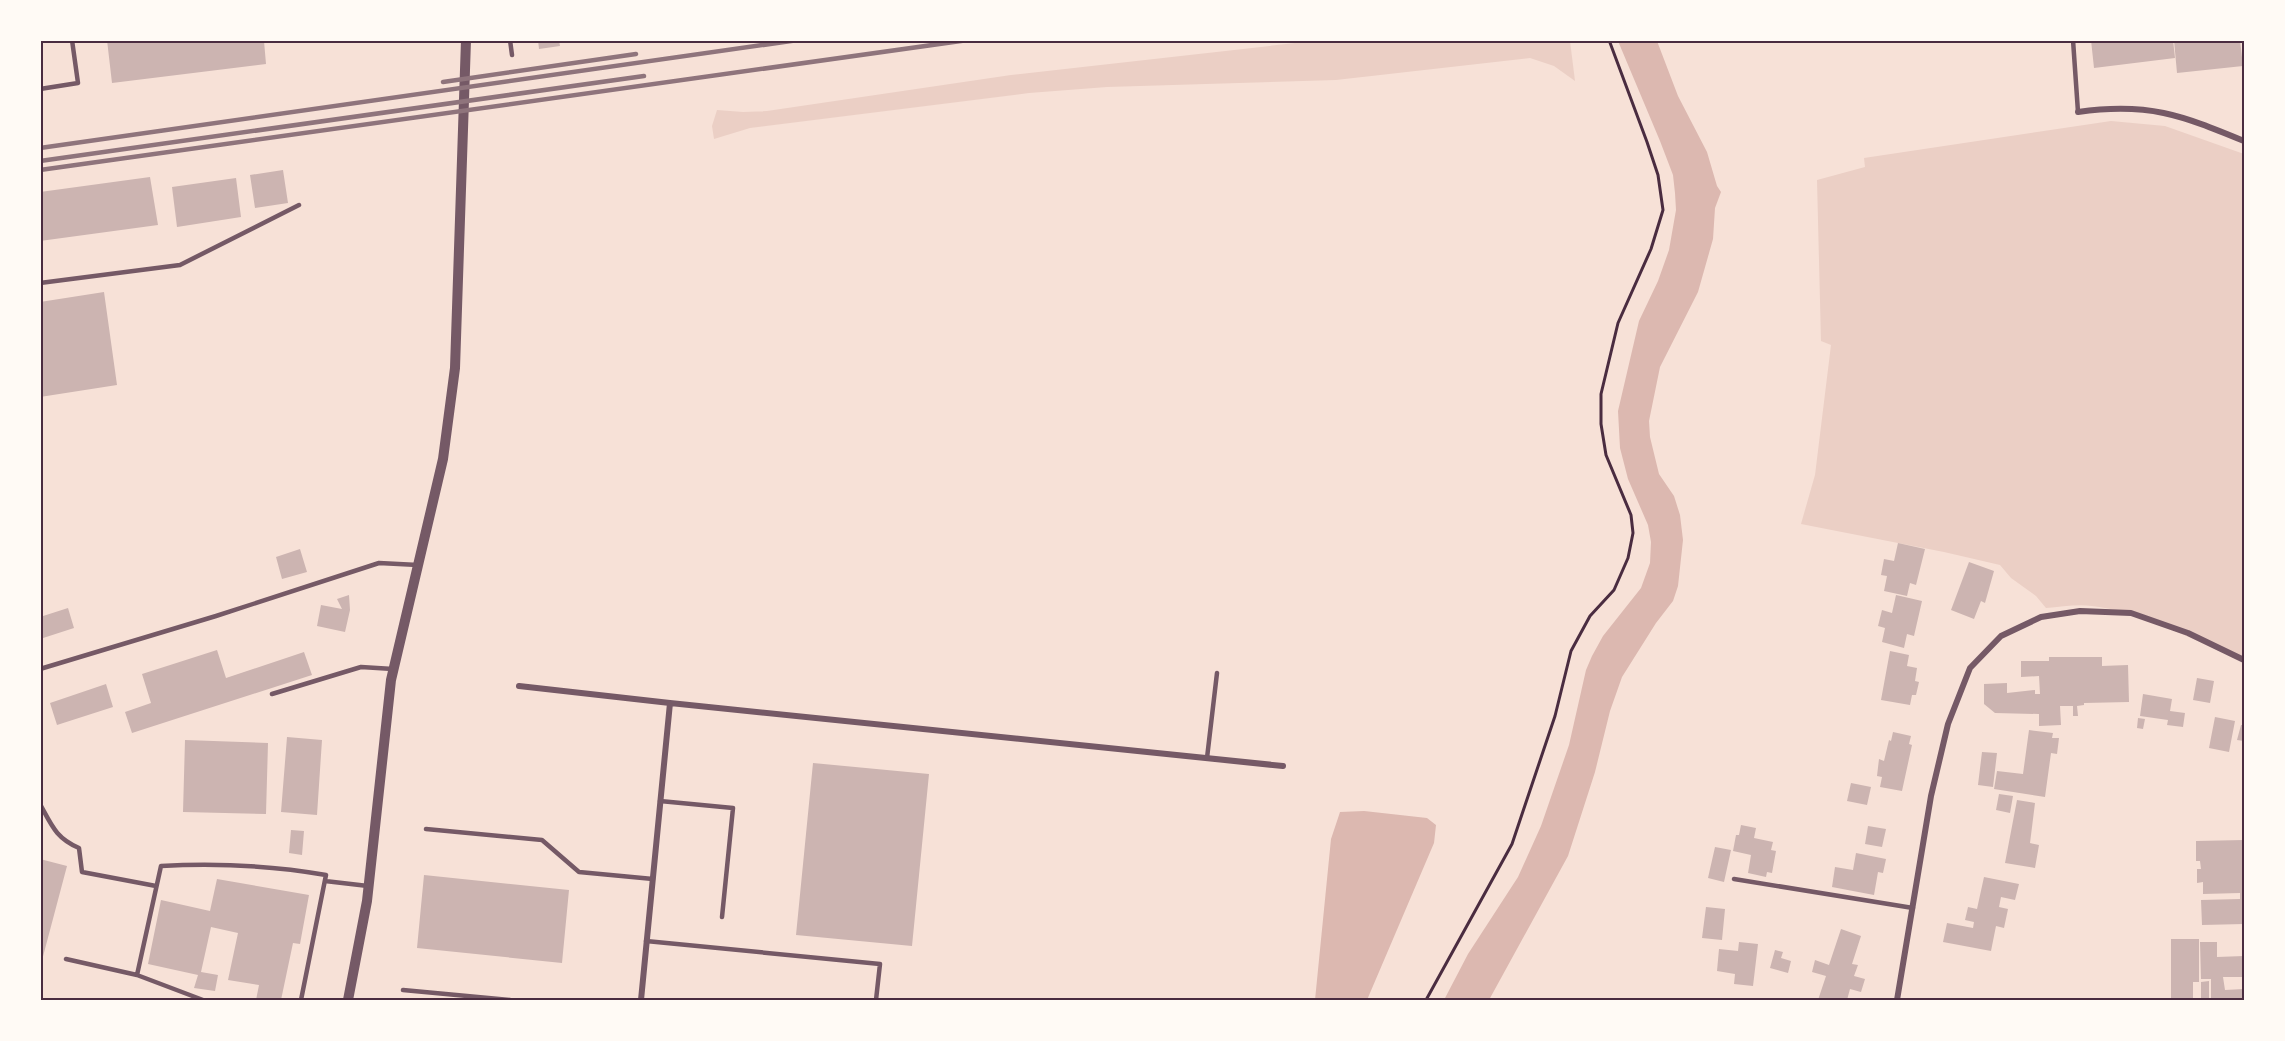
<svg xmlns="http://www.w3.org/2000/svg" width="2285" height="1041" viewBox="0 0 2285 1041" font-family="'Work Sans',sans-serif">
<rect width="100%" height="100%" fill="#f7e1d7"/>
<path fill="#ebcfc5" d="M1322 40 1570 41 1575 81 1554 66 1530 58 1336 80 1107 87 1029 93 750 128 714 139 712 126 717 110 743 112 767 111 1011 75Z
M2111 121 2165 126 2244 154V662C2201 643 2139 611 2092 606 2077 604 2061 607 2046 608L2036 596 2011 578 2000 565 1944 552 1801 524 1815 475 1831 345 1821 341 1817 180 1865 167 1864 158Z"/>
<path fill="#dcb8b0" d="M1618 41H1657L1678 96 1707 152 1717 186 1721 192 1715 208 1713 239 1698 292 1660 367 1649 421 1650 437 1659 474 1674 496 1680 515 1683 540 1678 586 1673 601 1656 623 1622 677 1610 711 1595 772 1568 856 1489 1000H1444L1468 954 1518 877 1541 826 1569 745 1586 670 1592 656 1603 636 1641 588 1650 563 1651 542 1648 525 1628 479 1620 448 1618 411 1639 321 1658 281 1669 250 1676 210 1675 193 1673 175 1660 141Z
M1364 811 1427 818 1436 825 1434 843 1367 1000H1315L1331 839 1340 812Z"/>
<path fill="#ccb4b1" d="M107 40 264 41 266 64 112 83Z
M538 40H559L560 46 539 49Z
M2091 40H2173L2175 58 2094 68Z
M2174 40H2240L2243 66 2177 73Z
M283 170 288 203 255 208 250 175Z
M150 177 158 225 40 241V192Z
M236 178 241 217 177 227 172 187Z
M104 292 117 385 40 397V302Z
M1898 543 1925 549 1916 585 1910 583 1907 596 1884 591 1887 576 1881 575 1884 559 1894 561Z
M300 549 307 572 282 579 276 557Z
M1969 562 1994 571 1985 603 1981 601 1974 619 1951 610Z
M349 595 350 610 345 632 317 626 321 605 342 609 337 599Z
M1896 595 1922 601 1914 636 1907 634 1904 648 1882 642 1885 628 1878 626 1882 610 1892 613Z
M68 608 74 628 40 639V617Z
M217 650 226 678 304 652 312 675 132 733 125 712 151 703 142 674Z
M1890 651 1909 655 1907 666 1917 668 1915 681 1919 682 1916 695H1912L1910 705 1881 700Z
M2049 657H2102V666L2128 665 2129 702 2084 703V705L2077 706 2078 716H2073V706H2060L2061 725 2039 726V714L1995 713 1984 704V684L2007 683V693L2035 690V694H2040L2039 676 2021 677V661H2049Z
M2197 678 2214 681 2210 703 2193 700Z
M106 684 113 707 57 725 50 703Z
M2143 694 2172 699 2170 711 2185 713 2183 727 2167 725 2168 720 2140 716Z
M2215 717 2235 721 2229 752 2209 748Z
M2138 718 2145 719 2143 729 2137 728Z
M2241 725H2244V741L2237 740Z
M2029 730 2053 733 2052 738H2059L2057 754 2051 753 2045 797 1994 789 1997 771 2023 774Z
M1893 732 1911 736 1909 744 1912 745 1902 791 1880 787 1882 777 1877 776 1879 759 1884 761 1889 740 1891 741Z
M287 737 322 740 317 815 281 812Z
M185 740 268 743 266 814 183 812Z
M1982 752 1997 753 1993 787 1978 785Z
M813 763 929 774 912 946 796 935Z
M1851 783 1871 787 1867 805 1847 801Z
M1999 794 2013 796 2010 813 1996 810Z
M2017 800 2035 803 2030 843 2039 845 2035 868 2005 863Z
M1741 825 1756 828 1754 838 1773 842 1771 850 1776 851 1772 873 1767 872 1766 877 1748 873 1751 855 1733 851 1736 835H1739Z
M1868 826 1886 829 1882 847 1865 844Z
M291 830 304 831 302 855 289 853Z
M2244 840V924L2202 925 2201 900 2240 899V893L2203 894V882L2197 883V869H2201L2200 861H2196V841Z
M1715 847 1731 850 1724 882 1708 878Z
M1856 853 1886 859 1883 873 1878 872 1874 895 1832 887 1835 867 1853 870Z
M40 859 67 866 41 964H40Z
M424 875 569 890 562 963 417 948Z
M1984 877 2019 884 2015 900 2001 897 1999 907 2008 909 2004 928 1996 926 1991 951 1943 942 1947 923 1973 928 1974 922 1965 920 1968 907 1977 909Z
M217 879 309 895 300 944 293 943 281 1000H256L259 985 228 980 238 933 211 927 201 972 218 975 215 991 194 988 198 975 148 964 161 900 210 911Z
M1706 907 1725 909 1722 940 1702 938Z
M1841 929 1861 936 1852 964 1858 965 1854 976 1865 979 1861 992 1850 989 1847 1000H1818L1826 976 1812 972 1815 960 1829 965Z
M2171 939H2199V982H2193V1000H2171Z
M1739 942 1758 944 1753 986 1734 984 1735 974 1717 971 1719 949 1738 951Z
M2200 942H2217V957L2244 956V977H2223L2225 990 2244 989V1000H2211V979H2201Z
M1775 950 1783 952 1781 958 1791 961 1788 973 1770 968Z
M2209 981V999H2201V982Z"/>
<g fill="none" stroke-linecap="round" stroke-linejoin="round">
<path stroke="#4a2c40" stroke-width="3" d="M1426 1000 1512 844 1555 716 1571 651 1590 616 1614 590 1628 558 1633 533 1631 515 1606 455 1601 424V394L1618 323 1651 249 1663 210 1658 175 1647 142 1609 40"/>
<path stroke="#755966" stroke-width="4.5" d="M510 40 512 55
M2073 40 2078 112
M40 89 78 83 72 40
M40 283 180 265 299 205
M40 669 216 616 379 563 418 565
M272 694 361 667 393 669
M1207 758 1217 673
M660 801 733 808 722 917
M40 804C52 826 56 838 79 848L82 872 156 886
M426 829 542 840 579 872 653 879
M1734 879 1913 908
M325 881 368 886
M646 941 880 964 876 1000
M66 959 137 975 203 1000
M137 975 161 866C219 863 269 865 326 875L301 1000
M403 990 510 1000"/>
<path stroke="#755966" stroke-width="6" d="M2078 112C2148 102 2181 115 2244 141
M519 686 670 703 1283 766
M641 1000 670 703
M1897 1000 1931 796 1948 724 1970 668 2001 636 2041 617 2080 611 2131 613 2188 633 2244 660"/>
<path stroke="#755966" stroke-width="10" d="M348 1000 367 901 391 680 443 459 455 368 466 40"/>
<path stroke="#8f747c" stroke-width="4.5" d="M443 82 636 54
M40 148 798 40
M40 161 644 76
M40 170 968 40"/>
</g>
<rect width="2285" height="1041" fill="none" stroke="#fffaf5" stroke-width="84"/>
<rect x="42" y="42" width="2201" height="957" fill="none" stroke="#4a2c40" stroke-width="2"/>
</svg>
